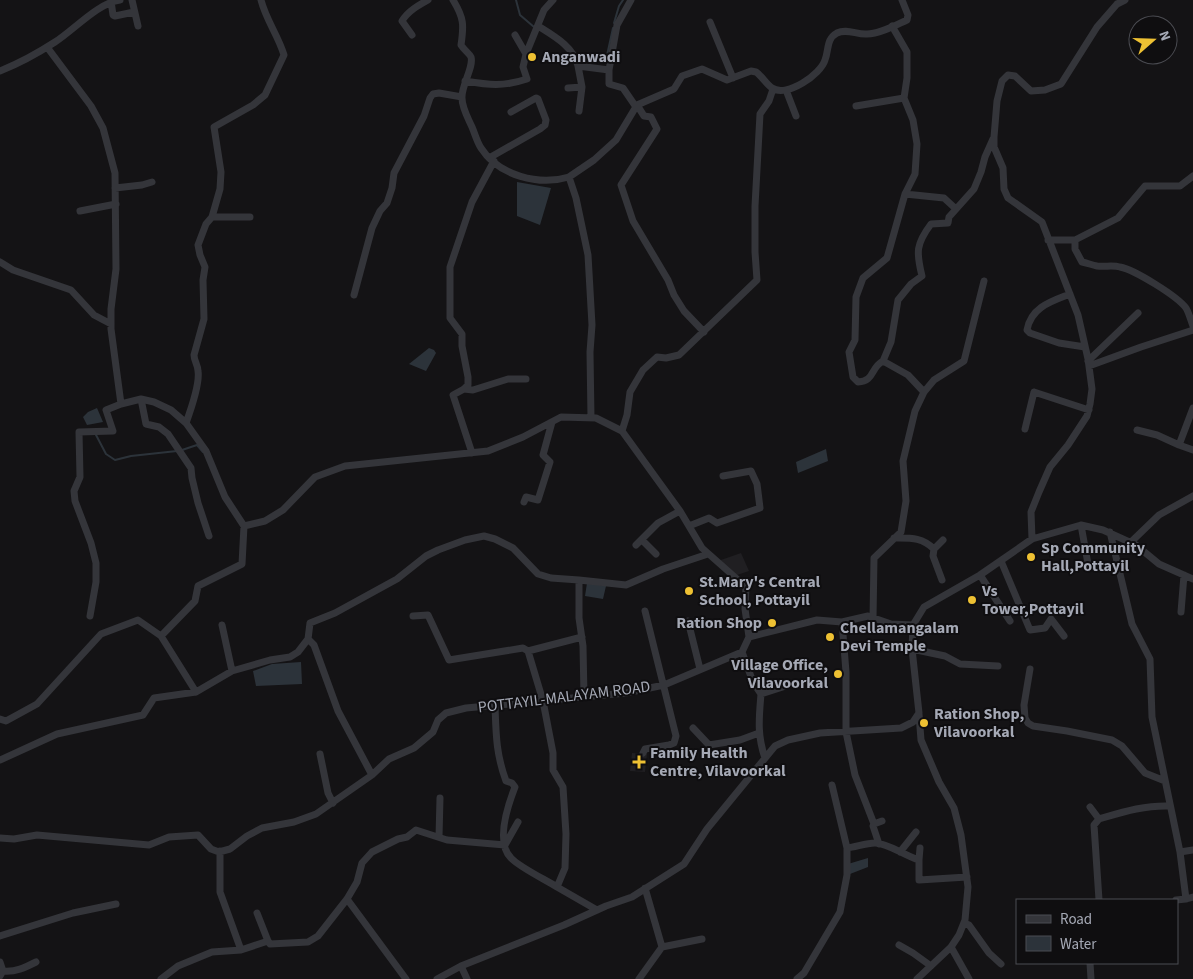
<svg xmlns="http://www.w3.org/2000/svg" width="1193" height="979" viewBox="0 0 1193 979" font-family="'Source Sans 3',sans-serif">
<rect width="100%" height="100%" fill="#141315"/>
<path fill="#201f22" d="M741 553 749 571 737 575 718 561Z
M632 753 647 754 645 772 630 771Z"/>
<path fill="#2c333a" d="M517 182 551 188 540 225 517 216Z
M429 348 434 350 436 353 426 371 409 364Z
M97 408 103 422 87 425 83 417 88 412Z
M826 449 828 461 798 473 796 462Z
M587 583 606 586 603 599 585 596Z
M301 662 302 684 256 686 253 671 272 664Z
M868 858V867L850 874 848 864Z"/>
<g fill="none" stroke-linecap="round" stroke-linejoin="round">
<path stroke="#2c333a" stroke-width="2" d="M516 0 520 15 534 27
M614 23 619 6 623 0
M578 58 595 60H606L613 28
M95 433 106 454 115 460 131 456 177 451
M182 450 197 445 203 452"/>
<path stroke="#34353a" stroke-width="7" d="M132 0 138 26
M453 0C464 18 464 25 461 45 464 50 469 53 471 57 474 67 461 86 462 98 462 108 468 118 472 127 475 134 477 142 481 148 499 176 539 186 569 177
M111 1 113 15 115 16 134 12
M710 22 733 78
M538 26C554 36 574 47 578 66
M412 35 402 21C408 11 419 5 428 0
M515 35 526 54
M47 47 91 106 103 128 115 173 116 269 111 309V329L121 404 141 399 154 402 171 410 186 423 206 451 225 497 244 526 265 521 283 510 315 477 345 466 488 451 523 437 561 417 596 418 622 431
M609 70V84L623 88 636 107
M0 71C20 63 38 53 55 42 75 29 98 3 120 0
M465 81C489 85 503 87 527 79L523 67 526 54 544 10 553 0
M568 88 582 87
M786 90 796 116
M637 105 644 116 651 117 657 129 621 185 633 221 668 280 674 295 684 311 704 332
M856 106 904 98
M579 111 582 87 578 66 609 70 617 25 631 0
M489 158 540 129 545 125 546 120 538 99 536 98 511 112
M115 188 142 185 152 182
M905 194 944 198 956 209
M80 211 116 204
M212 217H250
M1048 240H1075V249L1082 262C1087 263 1092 265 1097 266 1105 267 1113 265 1120 267 1135 270 1177 296 1186 308 1189 313 1191 321 1193 326
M1075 240 1118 218 1145 186H1180L1193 176
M0 262 13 270 71 290 94 315 111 324
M1070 294C1052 301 1031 307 1027 330L1030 333 1059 343 1085 347
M354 295 372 228 380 211 387 203 392 188 394 173 424 116 430 98 433 94 439 93 462 97
M883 361C870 368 875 381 858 382L853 377 849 352 855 340 856 297 863 278 887 258 905 194 915 174 917 144 913 120 904 98 907 78V52L892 26
M1088 361 1138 313
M1089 366 1141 347 1193 330
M464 389 473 390 508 379H526
M924 392 934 380 964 361 984 281
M141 399 146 424 159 427 168 434 191 468 192 478 198 503 209 536
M1193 408 1179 445 1193 450
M591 418 590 352 592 325 588 255 576 198 569 177 594 160 616 140 637 105 674 89 682 76 702 69 727 80 751 71 756 72C762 76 766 84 772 88 787 98 821 74 825 60 829 50 826 39 837 33 847 28 857 35 867 34 880 34 896 25 907 20L908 15 902 0
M186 423C190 412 200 383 198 371 198 365 194 361 194 355L204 319 203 280 205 267 200 255 198 245 206 224 212 217 220 189 221 172 214 127 253 105 265 95 284 55C278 35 266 20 261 0
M1025 429 1034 392 1089 410
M1137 430 1157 435 1179 445
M472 453 453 395 464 389 468 385V377L462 346V334L450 318V267L472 202 494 161
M524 502 526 497 538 500 550 462 543 455 552 422
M1081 525 1088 564
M689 526 709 518 717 523 760 508 757 484 751 471 723 476
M1110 532 1132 624 1150 659 1152 717 1180 852 1186 899 1193 897
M894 538C911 538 922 537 934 549
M1032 539 1031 512 1039 492 1050 467 1068 445 1087 416 1090 404 1092 389 1088 359 1078 315 1042 222 1008 198 1004 189 1003 168 994 147V137L997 101 1002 81 1008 75 1015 76 1031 91 1045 90 1061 84 1097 27 1117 4 1125 0
M642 540 656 554
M1131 542 1159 515 1193 496
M636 545 658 523 680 511
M1001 561 1030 630 1045 628 1051 619 1064 636
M980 575 1010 621
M579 580 626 585 663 569 708 554
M942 580 933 556 934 549 943 540
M1181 612 1184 575
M90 616 96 582V563L91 543 75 501 74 491 80 477 79 432 113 431 106 410 121 404
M413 616 428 615 449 660 523 648 528 651 582 637
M873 619 874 558 901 532 906 501 903 461 915 411 924 392 908 375 883 361 891 342 898 300 911 284 922 276C916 252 916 244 931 224L948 223 949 217 974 189 981 172 985 157 993 139
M688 621 700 669
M842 622 846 672V732L855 775 874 824
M161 636 195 601 198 586 242 564 244 526
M749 637 745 609 746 587 702 548 680 511 622 431 627 415 630 392 643 370 657 357 666 358 679 355 757 280 755 252V206L760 114 769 101 773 89
M308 639 314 645 338 711 372 775
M912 649 945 656 960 664 998 666
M528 651 543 701 553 753V770L563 787 566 834 565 868 557 887 597 910
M742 652 753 682 761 694
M1030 669 1024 705 1025 718 1028 723 1033 726 1067 731 1112 740 1122 746 1145 773 1165 781
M232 671 270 660 290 657 298 652 308 639 310 623 335 613 397 579 426 556 438 550 465 540 484 536 495 539 513 548 538 574 551 578 579 580V618L583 646 584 696
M495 706C496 734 496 754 506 781L512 783 515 787C508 805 495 842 511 858 519 867 546 880 557 887
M0 719 6 721 37 704 101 634 138 620 161 636 196 692
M693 728 709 745 740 740 759 733
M643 753 645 749 669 745 674 743 676 736 645 611
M320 754 328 793 333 803
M765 758C757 735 759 718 761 694L792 684
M0 760 57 734 143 715 154 698 196 692 232 671 222 625
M832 785 847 848C856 847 866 843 875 843 888 843 905 856 919 860V880L967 877
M1090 807 1099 819
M439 837 440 798
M0 838 14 839 37 835 149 845 169 837 198 835 211 849 219 852 230 849 247 836 262 828 294 822 316 814 372 775 389 759 414 748 433 732 438 720 446 713 466 708 626 693 664 685 742 652 749 637 817 620 842 622 868 616 891 624 913 625
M879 844 873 826 874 824 882 821
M220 851V892L241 950
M900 852 916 832
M1180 852 1193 850
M919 860 920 848
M347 899 406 979
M1099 900 1094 825 1099 819C1123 812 1145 805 1170 806
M1176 900 1186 899
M257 913 268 941 270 944 308 942 318 936 347 899 357 882 362 863 372 852 398 839 407 837 416 830 447 840 505 845 518 822
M964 923 969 925 989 953 1001 964
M0 936 73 913 116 904
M899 945 913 953 931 966
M662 947 702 939
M951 947 969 979
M0 962 3 971 0 976
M1090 963 1091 979
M461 966 467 979
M3 971C16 972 24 968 36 962
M161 979 178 966 212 952 241 950 268 941
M437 979 461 966 564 925 606 906 632 897 684 864 707 829 775 746 788 740 820 733 901 728 913 722 919 713 912 649 913 625 924 607 980 575 1032 539 1081 525 1103 530 1136 545 1159 564 1193 579
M639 979 662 947 645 888
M797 979 804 973 840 912 847 875V848
M917 979 951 947 959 935 965 920 968 887 961 835 954 808 939 782 921 740 919 714"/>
</g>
<g fill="#eec133" stroke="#0f0e10" stroke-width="2">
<circle cx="532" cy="57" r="5"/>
<circle cx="1031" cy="557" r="5"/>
<circle cx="689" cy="591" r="5"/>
<circle cx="972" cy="600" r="5"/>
<circle cx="772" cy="623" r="5"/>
<circle cx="830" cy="637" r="5"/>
<circle cx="838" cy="674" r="5"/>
<circle cx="924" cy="723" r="5"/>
<path d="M636.5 754.5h5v5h5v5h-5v5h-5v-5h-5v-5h5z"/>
</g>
<g text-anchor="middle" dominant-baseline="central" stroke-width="4" stroke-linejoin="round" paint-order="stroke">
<g font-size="16" font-weight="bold" fill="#a5a9b5" stroke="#0f0e10" text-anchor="start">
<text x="542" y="57">Anganwadi</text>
<text x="1041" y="548">Sp Community<tspan x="1041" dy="18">Hall,Pottayil</tspan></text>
<text x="699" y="582">St.Mary's Central<tspan x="699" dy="18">School, Pottayil</tspan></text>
<text x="982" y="591">Vs<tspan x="982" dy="18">Tower,Pottayil</tspan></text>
<text x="762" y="623" text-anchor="end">Ration Shop</text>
<text x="840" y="628">Chellamangalam<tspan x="840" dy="18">Devi Temple</tspan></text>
<text x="828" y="665" text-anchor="end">Village Office,<tspan x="828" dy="18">Vilavoorkal</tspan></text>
<text x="934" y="714">Ration Shop,<tspan x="934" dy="18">Vilavoorkal</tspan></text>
<text x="650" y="753">Family Health<tspan x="650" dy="18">Centre, Vilavoorkal</tspan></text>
</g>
<g font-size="16" fill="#a5a9b5" stroke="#0f0e10">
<text transform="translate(564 697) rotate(-7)">POTTAYIL-MALAYAM ROAD</text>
</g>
</g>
<rect x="1016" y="899" width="162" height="65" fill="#0f0e10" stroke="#4b4c52"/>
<rect x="1026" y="915" width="25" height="8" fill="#34353a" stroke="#4b4c52"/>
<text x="1060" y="924" font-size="15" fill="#a5a9b5">Road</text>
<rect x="1026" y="936" width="25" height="15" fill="#2c333a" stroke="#4b4c52"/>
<text x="1060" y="949" font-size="15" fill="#a5a9b5">Water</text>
<g transform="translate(1153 40) rotate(70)"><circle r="24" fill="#0f0e10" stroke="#4b4c52"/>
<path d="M0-4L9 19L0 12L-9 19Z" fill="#eec133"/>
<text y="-8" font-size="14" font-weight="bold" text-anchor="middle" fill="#a5a9b5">N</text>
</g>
</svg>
